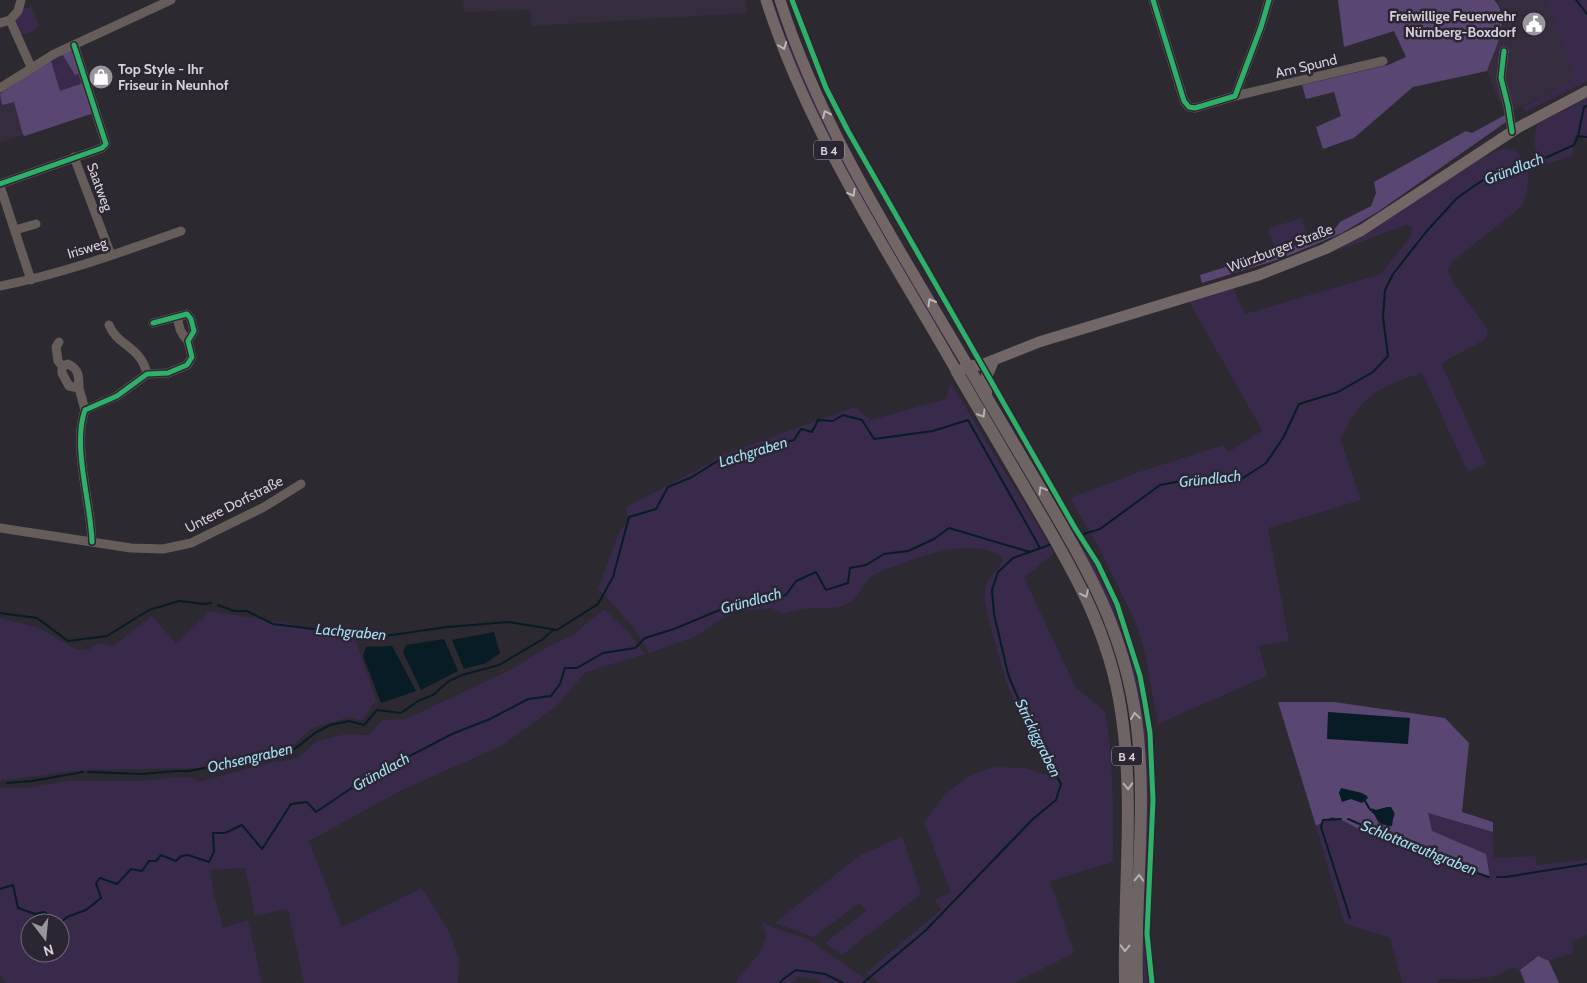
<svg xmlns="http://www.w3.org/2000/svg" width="1587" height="983" viewBox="0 0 1587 983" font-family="Cabin,sans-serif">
<rect width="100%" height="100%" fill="#2c2930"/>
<path fill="#352d3e" d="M463 0H746L747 13 532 26 530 10 464 12Z
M1500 0H1543L1548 6 1575 79 1505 115 1487 71 1503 28 1497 3Z
M0 96 2 105 14 101 23 135 0 143Z"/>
<path fill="#392a4b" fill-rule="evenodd" d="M770 0H773L785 35 795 54 955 356 869 216 800 79Z
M1543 0H1587V81L1527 111 1524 110 1522 107 1575 79 1548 6Z
M23 8H32L39 26C35 31 26 36 20 34L15 22Z
M62 54 75 74 80 73 83 83 60 91 51 61Z
M1587 98V140L1575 135 1572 156 1541 166C1534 149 1533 142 1537 124Z
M1504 148C1533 151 1532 188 1521 207L1453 261 1448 269 1452 281 1488 330 1486 339 1441 363 1486 463 1468 472 1422 373C1378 387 1359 396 1341 440L1361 500 1268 528 1289 641 1259 646 1267 676 1158 724 1144 649 1137 625 1097 544 1070 498 1139 472 1223 445 1229 452 1262 430 1189 302 1233 288 1245 314 1381 274 1411 236 1412 227 1406 225 1336 251 1479 160 1496 151Z
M1301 218 1307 235 1274 246 1268 229Z
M951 383 1054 553 1024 578 1076 688 1105 711C1114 761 1113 811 1113 862L1050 881 1074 953 1014 983H880L866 973 942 909 934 900 951 893 924 822 945 794 971 775 994 767 1026 768 1050 776C1038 752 1026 729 1015 704 1005 681 999 656 992 631 989 619 983 603 985 590 986 576 1001 571 1003 558 978 536 920 555 893 567 886 569 878 572 872 576 862 584 859 598 847 604 836 610 820 607 809 608 800 609 791 612 782 614L772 608 733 612 694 637 649 653C636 629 618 608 598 589L617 538 621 528 630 523 626 507 712 462 716 457 855 407 871 420 946 399Z
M1081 543C1134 623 1152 718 1151 813 1150 852 1145 891 1146 930 1147 948 1149 965 1150 983H1144L1141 933 1142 734 1078 544Z
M604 609 630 634 645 654 586 672 556 706 503 745 400 791 309 841 342 927 422 888 447 928 459 958 458 983H304L288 909 255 916 245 868 210 870 213 891 223 928 248 920 262 983H5L0 974V788H27L69 781H142L177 777 192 778 198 782 269 763 298 758 317 741 346 734 369 735 382 720 406 719 512 669 547 647 572 636ZM30 923H60V953H30Z
M210 611 354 635 376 700 362 721 350 717 313 728 293 745 198 768 81 770 0 781V618L39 628 77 650H88L100 643 113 646 152 616 176 644Z
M1427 813 1493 832 1494 858 1535 856 1537 865 1587 860V935L1572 942 1574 952 1549 961 1537 956 1520 970 1513 967C1491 983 1464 979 1438 979V983H1402L1390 938 1344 923 1316 826 1332 817 1344 821 1374 838 1490 876 1486 854 1432 832Z
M902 836 921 894 842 955 825 943 867 910 859 903 814 937 775 923 859 856Z
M762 922 777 929 808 939 871 983H823L816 979 798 977 791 983H737V979L759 954 766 936Z"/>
<path fill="#5a4673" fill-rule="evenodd" d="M1338 0H1494C1512 19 1494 51 1487 71L1413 87 1354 138 1323 149 1316 127 1341 116 1334 92 1306 99 1302 85 1388 65 1406 57 1394 31 1344 47Z
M69 51 75 53 94 113 25 136 23 135 14 102 2 105 0 94 36 69 51 61 60 91 83 83 80 73 75 75 62 54Z
M1505 115 1506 122 1379 211 1342 233 1283 258 1202 283 1200 275 1312 240 1334 230 1340 222 1371 206 1376 193 1374 182 1466 131 1472 133Z
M1278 702H1334L1445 718 1469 743 1462 812 1493 822V832L1428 813 1432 831 1486 854 1490 877 1374 838 1344 821 1332 817 1316 826ZM1388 807 1394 812 1395 815 1389 826 1378 822 1372 808 1376 810Z
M1538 956 1549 961 1559 983H1525L1520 970Z"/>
<path fill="#071c24" d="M494 632 500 653 486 663 464 669 452 640Z
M444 639 458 671 421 690 403 652 406 645Z
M392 646 416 691 381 703 363 656 366 647Z
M1328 712 1410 718 1408 744 1327 739Z
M1341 788 1362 793 1367 796 1368 798 1362 803 1351 799 1342 802 1339 793Z
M1388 807H1391L1394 812 1392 826C1374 825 1380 817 1369 810V808L1376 810Z"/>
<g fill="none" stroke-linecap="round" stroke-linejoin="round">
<path stroke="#071c24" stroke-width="2" d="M1576 0 1587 14
M1578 136 1587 137
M1073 537 1100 529 1160 485 1196 478H1243L1266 463 1283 438 1299 404 1338 392 1373 372 1388 356 1383 317 1385 290 1393 274 1426 232 1457 198 1483 180 1516 171 1574 145 1578 136 1584 107 1587 106
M218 605 234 611H247L273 624 378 637 447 627 509 622 557 630 598 604 613 577 629 517 656 509 668 487 692 477 719 460 794 440 801 429 812 432 818 420 833 421 843 415 862 420 874 439 933 431 968 420 1040 548
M0 613 37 618 68 641 107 636 149 610 179 601 204 604 211 603
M88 772 142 774 177 771H189L292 751 315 733 330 725 349 721 364 725 377 710 401 713 418 701 433 695 449 681 462 675 499 665 543 639 553 630
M7 783 32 781 83 772
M1365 801 1369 808
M1341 819 1323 820 1321 827 1350 918
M1348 819 1462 868 1489 877
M1497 877H1506L1587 864
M0 889 13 885 18 908 35 914 44 912 51 916 52 923
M60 923 67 917 86 910 101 898 96 883 100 878 117 884 131 869 142 871 149 861H156L161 855 176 861 181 856 188 855 209 862 214 852 213 833H225L242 825 262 849 291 804 307 802 316 812 362 781 452 734 490 719 528 699 551 696 560 684 565 668H577L603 653 635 648 645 638 674 629 741 601 765 600 786 595 796 581 816 572 826 590 848 583 850 568 866 565 884 554 908 551 934 539 949 528 1030 552
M780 983 782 980 796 970 825 974 843 983
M863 983 925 931 1033 819 1056 800 1061 784 1029 725 1008 674 994 614 992 590 998 572 1013 558 1052 544"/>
<path stroke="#665d5b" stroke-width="9" d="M1153 0 1184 101 1189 107 1195 108 1235 96 1261 27 1269 0
M10 20 18 11 21 0
M0 23 10 20 31 67
M1504 51 1501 78 1508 106 1512 132
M0 88 54 54 171 0
M1235 96 1383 61
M74 157 111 255
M0 184 102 148 106 144 74 45
M0 186 31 280
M15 230 36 224
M0 286C62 274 122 252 181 231
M178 318C178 327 181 334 188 341
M109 325C117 346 141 346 147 374
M59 342 56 347 58 361 62 366V373L69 386 79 388 85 410
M62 366 68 364C79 369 79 377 79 388
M0 528 131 548 163 549 191 543 264 507 301 484
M92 542C91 502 72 446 85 410L117 396 147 374 168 373 187 365 192 357 188 341 194 331 191 319 187 314 153 323"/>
<path stroke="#726666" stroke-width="11" d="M766 0C809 134 888 251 957 372L965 368
M780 0C822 131 899 248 968 366
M968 366 981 365 1039 342 1259 275 1325 249 1362 230 1519 127 1587 91"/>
<path stroke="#6d6463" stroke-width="12" d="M968 366C993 408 1018 450 1043 493 1087 567 1124 631 1136 719 1148 807 1134 895 1137 983
M957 372C982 415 1007 457 1032 500 1072 568 1109 630 1121 711 1135 801 1123 892 1125 983
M986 396 987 375 993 361"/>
<defs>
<path id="cycleway" d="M792 0 826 88 848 131 1075 528 1098 564 1117 604 1140 676 1145 703 1150 733 1153 800 1147 934 1152 983
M1153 0 1184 101 1189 107 1195 108 1235 96 1261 27 1269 0
M1504 51 1501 78 1508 106 1512 132
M0 184 102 148 106 144 74 45
M92 542C91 502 72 446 85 410L117 396 147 374 168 373 187 365 192 357 188 341 194 331 191 319 187 314 153 323"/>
</defs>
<use href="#cycleway" stroke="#2c2633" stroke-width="8"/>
<use href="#cycleway" stroke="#2db169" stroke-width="5"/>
</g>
<defs><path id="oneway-chevron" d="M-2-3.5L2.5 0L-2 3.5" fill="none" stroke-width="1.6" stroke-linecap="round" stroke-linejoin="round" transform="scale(1.25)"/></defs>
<g stroke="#bcb6bc">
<use href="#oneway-chevron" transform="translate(783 46) rotate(69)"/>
<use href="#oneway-chevron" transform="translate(826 114) rotate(-115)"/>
<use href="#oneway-chevron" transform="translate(852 193) rotate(61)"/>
<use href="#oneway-chevron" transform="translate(931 302) rotate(-120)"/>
</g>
<g stroke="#b5b0b6">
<use href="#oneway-chevron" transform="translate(982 414) rotate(59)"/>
<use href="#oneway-chevron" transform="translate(1042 490) rotate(-121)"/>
<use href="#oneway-chevron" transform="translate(1085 594) rotate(65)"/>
<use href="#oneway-chevron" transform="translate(1135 716) rotate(-98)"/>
<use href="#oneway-chevron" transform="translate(1128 786) rotate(88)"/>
<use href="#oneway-chevron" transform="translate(1139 878) rotate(-88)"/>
<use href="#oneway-chevron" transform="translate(1125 948) rotate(91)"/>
</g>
<defs>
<symbol id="civic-disc" viewBox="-11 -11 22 22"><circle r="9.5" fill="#99969e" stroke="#2c2633"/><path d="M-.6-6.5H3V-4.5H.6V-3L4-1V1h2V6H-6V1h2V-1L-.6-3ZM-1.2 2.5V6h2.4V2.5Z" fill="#fff"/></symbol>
<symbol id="shop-disc" viewBox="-11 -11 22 22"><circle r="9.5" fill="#99969e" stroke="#2c2633"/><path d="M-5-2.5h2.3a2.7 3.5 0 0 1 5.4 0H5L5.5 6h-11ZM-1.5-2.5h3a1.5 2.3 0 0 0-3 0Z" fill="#fff"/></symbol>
</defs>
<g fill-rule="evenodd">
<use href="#civic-disc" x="1520" y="10" width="28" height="28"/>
<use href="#shop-disc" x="87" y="63" width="28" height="28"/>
</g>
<g text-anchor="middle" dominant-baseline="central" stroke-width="5" stroke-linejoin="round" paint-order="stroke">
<g fill="#2c2633" stroke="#a29da7" stroke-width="1">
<rect x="814" y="140.5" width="30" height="19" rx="4"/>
<rect x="1112" y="746.5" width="30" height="19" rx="4"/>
</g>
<g font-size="12" font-weight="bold" fill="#d4d0d9">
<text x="829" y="150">B 4</text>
<text x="1127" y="756">B 4</text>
</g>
<g font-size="14" font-weight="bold" fill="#d4d0d9" stroke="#2c2633" text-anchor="end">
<text x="1516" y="16">Freiwillige Feuerwehr<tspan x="1516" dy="16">Nürnberg-Boxdorf</tspan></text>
<text x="118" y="69" text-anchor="start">Top Style - Ihr<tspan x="118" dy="16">Friseur in Neunhof</tspan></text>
</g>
<g font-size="14" fill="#d4d0d9" stroke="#2c2633">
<text transform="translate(1306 66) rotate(-13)">Am Spund</text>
<text transform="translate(100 187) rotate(70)">Saatweg</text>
<text transform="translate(87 248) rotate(-17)">Irisweg</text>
<text transform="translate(1280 248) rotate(-21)">Würzburger Straße</text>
<text transform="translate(234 504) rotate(-27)">Untere Dorfstraße</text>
</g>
<g font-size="15" font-style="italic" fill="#a1ddf4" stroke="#2c2633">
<text transform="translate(1514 169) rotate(-21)">Gründlach</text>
<text transform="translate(753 452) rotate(-17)">Lachgraben</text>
<text transform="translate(1210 479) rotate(-6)">Gründlach</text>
<text transform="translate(751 601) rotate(-15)">Gründlach</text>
<text transform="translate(351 632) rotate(5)">Lachgraben</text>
<text transform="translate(1038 738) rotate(64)">Strickiggraben</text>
<text transform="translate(250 758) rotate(-13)">Ochsengraben</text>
<text transform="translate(381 772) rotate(-29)">Gründlach</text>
<text transform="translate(1419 848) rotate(22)">Schlottareuthgraben</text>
</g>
</g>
<g transform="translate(45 938) rotate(164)"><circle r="24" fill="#2c2633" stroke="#6f6a75"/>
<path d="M0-4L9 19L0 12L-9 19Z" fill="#99969e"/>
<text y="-8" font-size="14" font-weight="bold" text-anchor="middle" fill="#d4d0d9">N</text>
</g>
</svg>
